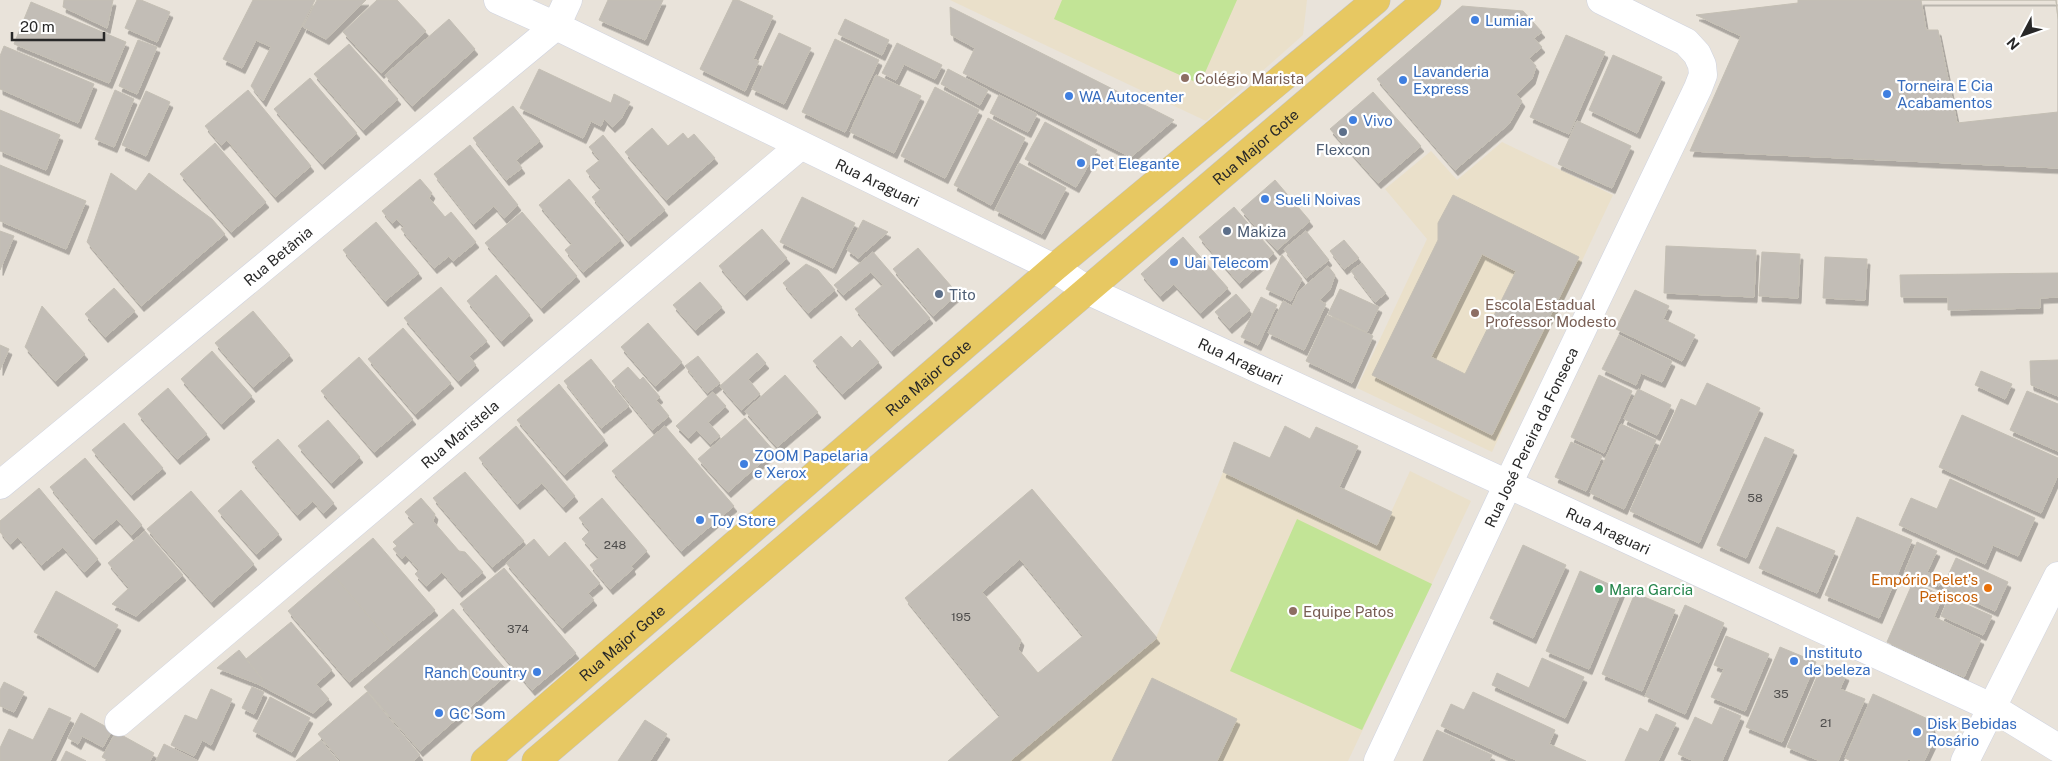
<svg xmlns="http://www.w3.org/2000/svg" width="2058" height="761" viewBox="0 0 2058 761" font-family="'Public Sans',sans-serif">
<defs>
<filter id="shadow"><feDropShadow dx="3" dy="5.5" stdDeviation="0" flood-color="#0004"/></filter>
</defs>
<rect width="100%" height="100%" fill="#e9e3da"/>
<path fill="#eae0ca" d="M950 0H1307L1303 35 1206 121Z
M1502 142 1613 195 1492 452 1357 388 1427 239 1385 189 1431 151 1457 180Z
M1410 471 1471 501 1348 761H1010L1156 638 1223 472 1376 545Z"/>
<path fill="#c2e496" d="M1062 0H1237L1200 84 1054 19Z
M1297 519 1432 584 1362 730 1230 671Z"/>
<path fill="#c2bdb6" stroke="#c4bfb4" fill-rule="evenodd" filter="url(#shadow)" d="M64 0H113L107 28 63 7Z
M137 0H141L170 12 157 42 125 28Z
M253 0H315L263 101 251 86 271 47 256 40 242 68 223 59Z
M317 0H366L326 39 303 27Z
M377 0H397L426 31 381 73 343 32Z
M608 0H663L645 40 599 20Z
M733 0H738L773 16 753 59 759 61 745 91 700 69Z
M1798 0H2056L2058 19V168L1690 151 1741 36 1696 15 1798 3Z
M1921 0H2056L2058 19V112L1957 123 1938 30H1926Z
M31 2 126 42 109 83 14 44Z
M1462 6 1523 11 1542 32 1534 38 1542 47 1529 58 1536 66 1532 79 1516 94 1522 101 1509 124 1455 170 1377 79Z
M950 7 1174 120 1131 157 963 73 975 48 951 35Z
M449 19 475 49 412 106 385 75Z
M845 19 889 40 882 55 838 34Z
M779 33 811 48 784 104 752 89Z
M1566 35 1605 52 1569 134 1530 117Z
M835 39 879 60 845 132 802 112Z
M138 40 157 47 137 94 119 86Z
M897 43 942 65 935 79 904 64 896 80 882 73Z
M349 44 398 99 363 130 314 74Z
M4 46 94 84 78 123 0 89V56Z
M1613 55 1662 77 1637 133 1589 110Z
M539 69 611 103 614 94 630 102 621 119 612 127 604 119 601 126 591 121 583 138 520 108Z
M948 69 988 90 980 105 941 84Z
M876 75 921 96 894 153 850 132Z
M310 78 357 133 322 164 274 109Z
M935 87 979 110 945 178 901 156Z
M115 90 134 99 114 147 95 139Z
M248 90 311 166 275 197 227 140 221 145 205 126Z
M146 91 170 102 146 156 122 145Z
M1373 92 1421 146 1378 183 1330 129Z
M999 95 1037 114 1028 132 990 113Z
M513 106 540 141 516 160 522 168 506 180 473 138Z
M0 110 60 135 46 170 0 151Z
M988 118 1025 138 991 205 954 185Z
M1577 121 1631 146 1612 188 1558 164Z
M1045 122 1097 150 1076 187 1025 159Z
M652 128 668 146 683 133 688 139 694 134 715 158 666 200 625 152Z
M603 135 665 210 628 241 592 197 601 189 586 171 600 160 589 147Z
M215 143 266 202 231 232 180 174Z
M470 145 518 205 504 218 494 206 473 224 434 174Z
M1019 163 1066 188 1042 234 995 210Z
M0 165 86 201 66 249 0 221Z
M111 173 136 191 149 173 212 219 225 234 141 306 87 242Z
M420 179 432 193 429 198 445 217 451 212 476 242 453 261 449 256 434 268 401 229 404 227 397 219 392 223 382 211Z
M569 179 621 240 583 272 565 250 572 244 539 205Z
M1275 180 1310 221 1277 250 1241 210Z
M1453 195 1579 257 1492 435 1372 375 1438 240V223ZM1482 254 1516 271 1465 374 1431 357Z
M802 197 855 223 833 268 780 242Z
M1234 207 1274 253 1239 283 1199 237Z
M522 212 577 276 541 308 485 243Z
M863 220 888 232 858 258 847 250Z
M376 222 419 273 385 301 343 250Z
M762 229 787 258 744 295 719 266Z
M0 231 14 236 0 270Z
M1306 231 1329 260 1306 278 1284 249Z
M1183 237 1228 288 1200 313 1174 284 1160 296 1141 274Z
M1344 240 1359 258 1344 269 1330 251Z
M1666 246 1756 250 1754 297 1664 293Z
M918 248 958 294 933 316 893 269Z
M873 252 930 318 891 351 855 309 883 285 871 272 843 295 834 285Z
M1762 252 1800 254 1798 298 1759 296Z
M1282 255 1302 279 1291 301 1266 289Z
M1825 257 1867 259 1865 300 1823 298Z
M1362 263 1386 293 1375 302 1351 271Z
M806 264 818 270 835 290 808 313 783 283Z
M1328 266 1335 275 1330 290 1319 300 1326 304 1304 350 1268 333 1283 301 1292 306 1299 291Z
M2058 273V297L2040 298V308L1948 310V297H1901L1900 275Z
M496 275 530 315 501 341 467 301Z
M700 282 722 307 695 330 673 305Z
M441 287 487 341 469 356 476 365 458 381 404 318Z
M114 288 135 311 105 337 85 314Z
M1340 289 1379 307 1367 332 1328 314Z
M1635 290 1669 306 1663 319 1695 335 1682 361 1616 329Z
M1236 294 1250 310 1229 328 1215 312Z
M1261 297 1277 305 1258 345 1241 337Z
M42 306 85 354 55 381 25 347Z
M253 311 290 355 253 387 215 343Z
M1327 315 1373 336 1352 383 1306 361Z
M648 323 682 362 655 386 621 347Z
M403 328 451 383 415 414 368 359Z
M1619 335 1672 361 1662 382 1641 373 1636 385 1602 369Z
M841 336 852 348 860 340 879 362 842 394 813 361Z
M0 345 9 349 0 370Z
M212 351 252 396 221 424 181 379Z
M757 353 766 363 748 379 760 394 741 410 720 386Z
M698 356 720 383 707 393 685 366Z
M359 357 413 419 374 452 321 391Z
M591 359 629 406 601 428 564 381Z
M2058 360V396L2031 385 2030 361Z
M628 367 640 380 643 377 660 397 656 400 669 416 652 430 612 381Z
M1981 371 2012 384 2005 399 1975 385Z
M785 375 818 412 777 447 745 411Z
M1599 375 1632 391 1604 453 1571 437Z
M1707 383 1760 408 1699 543 1630 511 1681 399 1696 406Z
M559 384 605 440 564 475 517 420Z
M168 388 207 434 177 459 138 414Z
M1638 389 1671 405 1657 435 1624 419Z
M2027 391 2058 404V451L2010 430Z
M713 392 726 406 708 422 720 436 710 444 697 430 688 438 676 426Z
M1962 415 2058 458V475L2041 513 1939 467Z
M745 418 774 451 728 492 698 459Z
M328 420 360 457 331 483 298 446Z
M124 423 163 468 131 495 92 450Z
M1621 424 1656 440 1624 509 1590 493Z
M516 426 575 496 563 507 542 483 517 504 479 458Z
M665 426 734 506 681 551 612 471Z
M1285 426 1310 439 1316 427 1358 446 1339 487 1392 512 1377 545 1223 472 1234 442 1270 458Z
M1765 437 1794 450 1746 558 1717 545Z
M278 439 334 503 323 513 313 501 297 515 252 462Z
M1571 442 1602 456 1586 491 1555 477Z
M85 458 142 525 131 535 117 519 93 539 50 487Z
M465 472 524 541 492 567 433 498Z
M1950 479 2035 518 2018 556 1993 545 1985 564 1899 525 1911 498 1937 509Z
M39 488 98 559 84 572 63 547 41 565 18 537 10 544 0 532V521Z
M1032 489 1157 638 1010 761H948L1000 716 905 598ZM1020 559 1083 636 1038 673 1018 649 1021 640 982 592Z
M241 490 279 534 256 554 218 511Z
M191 491 254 564 211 602 147 529Z
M421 498 435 514 433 521 459 551 465 552 483 572 459 592 442 572 426 586 415 574 419 570 406 555 402 559 393 549 397 546 393 542 415 523 405 512Z
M602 498 647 551 631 566 633 569 610 589 590 565 599 558 582 539 590 531 579 518Z
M1857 517 1912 540 1879 618 1825 595Z
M1777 527 1835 551 1817 593 1759 568Z
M145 531 183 575 136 616 112 604 129 588 108 563Z
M373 538 435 610 393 645 332 573Z
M534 539 549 557 565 542 600 583 588 593 594 600 562 628 506 563Z
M1917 542 1937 551 1927 572 1942 579 1939 586 1905 571Z
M1523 545 1566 565 1533 638 1490 618Z
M1956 558 2008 582 1995 611 1943 587Z
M504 568 576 653 532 690 460 604Z
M1580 571 1622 590 1589 669 1546 651Z
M332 573 393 645 349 682 288 611Z
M1913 582 1943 596 1934 617 1981 639 1964 677 1887 642Z
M56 591 118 625 95 667 34 632Z
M1635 593 1675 610 1642 691 1602 674Z
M1949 597 1992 616 1983 635 1941 616Z
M1685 605 1724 623 1685 714 1645 696Z
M453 609 509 673 420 751 364 687Z
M291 622 332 670 316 684 329 699 313 713 258 684 263 680 246 659Z
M1726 636 1769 654 1745 711 1711 697 1724 669 1714 665Z
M1780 647 1816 662 1782 742 1746 727Z
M239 650 263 680 258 684 217 668Z
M1542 658 1584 677 1565 718 1492 685 1497 673 1529 688Z
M1822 665 1846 675 1840 689 1865 699 1838 761H1820L1787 747Z
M1152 678 1237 719 1217 761H1112Z
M4 682 24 692 14 712 0 706V690Z
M252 687 264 692 254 714 242 708Z
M211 689 232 699 211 745 202 740 194 756 171 745 185 715 197 720Z
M367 692 420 755 413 761H341L318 734Z
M1473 692 1555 730 1549 744 1586 761H1518L1441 726 1451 704 1464 710Z
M1873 694 1930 720 1935 738 1924 761H1914L1908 759 1907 761H1851L1845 758Z
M270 697 310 718 292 752 253 731Z
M1720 707 1741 716 1722 761H1694L1678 754 1695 717 1712 725Z
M49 708 71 718 50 761H0V748L9 729 33 740Z
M81 713 112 730 103 747 82 736 78 744 68 738Z
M1656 714 1676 723 1658 761H1625L1640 728 1648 732Z
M645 720 667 734 650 761H618Z
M1437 730 1492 755 1489 761H1423Z
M116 732 154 753 150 761H109L102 757Z
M321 740 338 761H296Z
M164 744 198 761H156Z
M66 751 86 761H61Z"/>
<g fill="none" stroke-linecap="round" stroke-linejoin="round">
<defs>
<g id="minor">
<path id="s1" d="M498 0 556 26 1054 268 1087 290 1991 707 2058 748"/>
<path id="s2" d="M0 485 556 26 568 0"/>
<path id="s3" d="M119 722 800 146"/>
<path id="s4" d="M1378 761 1508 484 1698 88 1703 75 1702 65 1697 54 1686 42 1601 0"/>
<path d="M1965 761 2058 576"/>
</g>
<g id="major">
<path id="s5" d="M485 761 1054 268 1376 0"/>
<path id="s6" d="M536 761 1427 0"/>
</g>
</defs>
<use href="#minor" stroke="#cfd3e0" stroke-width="29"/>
<use href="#major" stroke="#c3c3c3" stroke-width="29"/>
<use href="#minor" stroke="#fff" stroke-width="28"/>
<use href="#major" stroke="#e7c862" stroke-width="28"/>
</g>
<g fill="#3f7fe0" stroke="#fff" stroke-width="2">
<circle cx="1475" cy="20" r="5"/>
<circle cx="1403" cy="80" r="5"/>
<circle cx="1887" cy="94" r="5"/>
<circle cx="1069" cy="96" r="5"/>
<circle cx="1353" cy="120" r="5"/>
<circle cx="1081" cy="163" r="5"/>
<circle cx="1265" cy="199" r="5"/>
<circle cx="1174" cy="262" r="5"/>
<circle cx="744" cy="464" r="5"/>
<circle cx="700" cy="520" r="5"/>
<circle cx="1794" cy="661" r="5"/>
<circle cx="537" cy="672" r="5"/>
<circle cx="439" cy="713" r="5"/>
<circle cx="1917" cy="732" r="5"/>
</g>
<g fill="#8d6e63" stroke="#fff" stroke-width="2">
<circle cx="1185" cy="78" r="5"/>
<circle cx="1475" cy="313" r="5"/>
<circle cx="1293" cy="611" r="5"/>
</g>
<g fill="#5c6f8a" stroke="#fff" stroke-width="2">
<circle cx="1343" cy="132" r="5"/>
<circle cx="1227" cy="231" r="5"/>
<circle cx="939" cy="294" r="5"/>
</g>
<circle fill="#e8710a" stroke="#fff" stroke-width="2" cx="1988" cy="588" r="5"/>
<circle fill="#2e9e5b" stroke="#fff" stroke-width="2" cx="1599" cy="589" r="5"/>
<g text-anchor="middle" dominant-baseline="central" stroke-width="4.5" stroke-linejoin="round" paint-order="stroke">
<g font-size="12" fill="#4e4d4c">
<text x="1755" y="498">58</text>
<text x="615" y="545">248</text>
<text x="961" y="617">195</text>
<text x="518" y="629">374</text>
<text x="1781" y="694">35</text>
<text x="1826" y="723">21</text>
</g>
<g font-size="15" fill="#366cbe" stroke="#fff" text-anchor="start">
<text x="1485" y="20">Lumiar</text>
<text x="1413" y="71">Lavanderia<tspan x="1413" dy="17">Express</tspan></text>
<text x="1897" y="85">Torneira E Cia<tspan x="1897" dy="17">Acabamentos</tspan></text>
<text x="1079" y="96">WA Autocenter</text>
<text x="1363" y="120">Vivo</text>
<text x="1091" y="163">Pet Elegante</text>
<text x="1275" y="199">Sueli Noivas</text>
<text x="1184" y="262">Uai Telecom</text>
<text x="754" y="455">ZOOM Papelaria<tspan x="754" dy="17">e Xerox</tspan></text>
<text x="710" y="520">Toy Store</text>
<text x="1804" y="652">Instituto<tspan x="1804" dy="17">de beleza</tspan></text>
<text x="527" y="672" text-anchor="end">Ranch Country</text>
<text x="449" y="713">GC Som</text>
<text x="1927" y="723">Disk Bebidas<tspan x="1927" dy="17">Rosário</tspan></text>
</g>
<g font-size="15" fill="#785e54" stroke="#fff" text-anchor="start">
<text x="1195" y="78">Colégio Marista</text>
<text x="1485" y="304">Escola Estadual<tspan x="1485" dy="17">Professor Modesto</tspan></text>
<text x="1303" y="611">Equipe Patos</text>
</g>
<g font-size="15" fill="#282828" stroke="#fff">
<text stroke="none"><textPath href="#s6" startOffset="946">Rua Major Gote</textPath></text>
<text stroke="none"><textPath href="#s1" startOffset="421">Rua Araguari</textPath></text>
<text stroke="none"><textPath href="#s2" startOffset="360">Rua Betânia</textPath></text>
<text stroke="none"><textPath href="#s1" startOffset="826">Rua Araguari</textPath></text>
<text stroke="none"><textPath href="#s5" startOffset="586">Rua Major Gote</textPath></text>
<text stroke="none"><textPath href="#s3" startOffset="446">Rua Maristela</textPath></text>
<text stroke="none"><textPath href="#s4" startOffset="358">Rua José Pereira da Fonseca</textPath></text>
<text stroke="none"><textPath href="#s1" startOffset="1231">Rua Araguari</textPath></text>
<text stroke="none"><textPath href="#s5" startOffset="181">Rua Major Gote</textPath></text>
</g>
<g font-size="15" fill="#4e5e75" stroke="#fff" text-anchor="start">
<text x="1343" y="149" text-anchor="middle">Flexcon</text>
<text x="1237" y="231">Makiza</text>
<text x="949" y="294">Tito</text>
</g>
<g font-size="15" fill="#c56008" stroke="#fff" text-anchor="end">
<text x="1978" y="579">Empório Pelet's<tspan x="1978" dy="17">Petiscos</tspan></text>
</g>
<g font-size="15" fill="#27864d" stroke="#fff" text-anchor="start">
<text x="1609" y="589">Mara Garcia</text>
</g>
</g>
<g transform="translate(2023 35) rotate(229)" stroke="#ffffff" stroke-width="4" paint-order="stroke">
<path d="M0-4L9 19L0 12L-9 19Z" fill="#282828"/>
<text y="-8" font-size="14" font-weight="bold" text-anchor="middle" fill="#282828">N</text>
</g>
<path d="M12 32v8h92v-8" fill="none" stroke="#282828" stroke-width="2.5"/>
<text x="20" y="32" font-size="15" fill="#282828" stroke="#ffffff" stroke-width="4" paint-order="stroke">20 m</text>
</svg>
